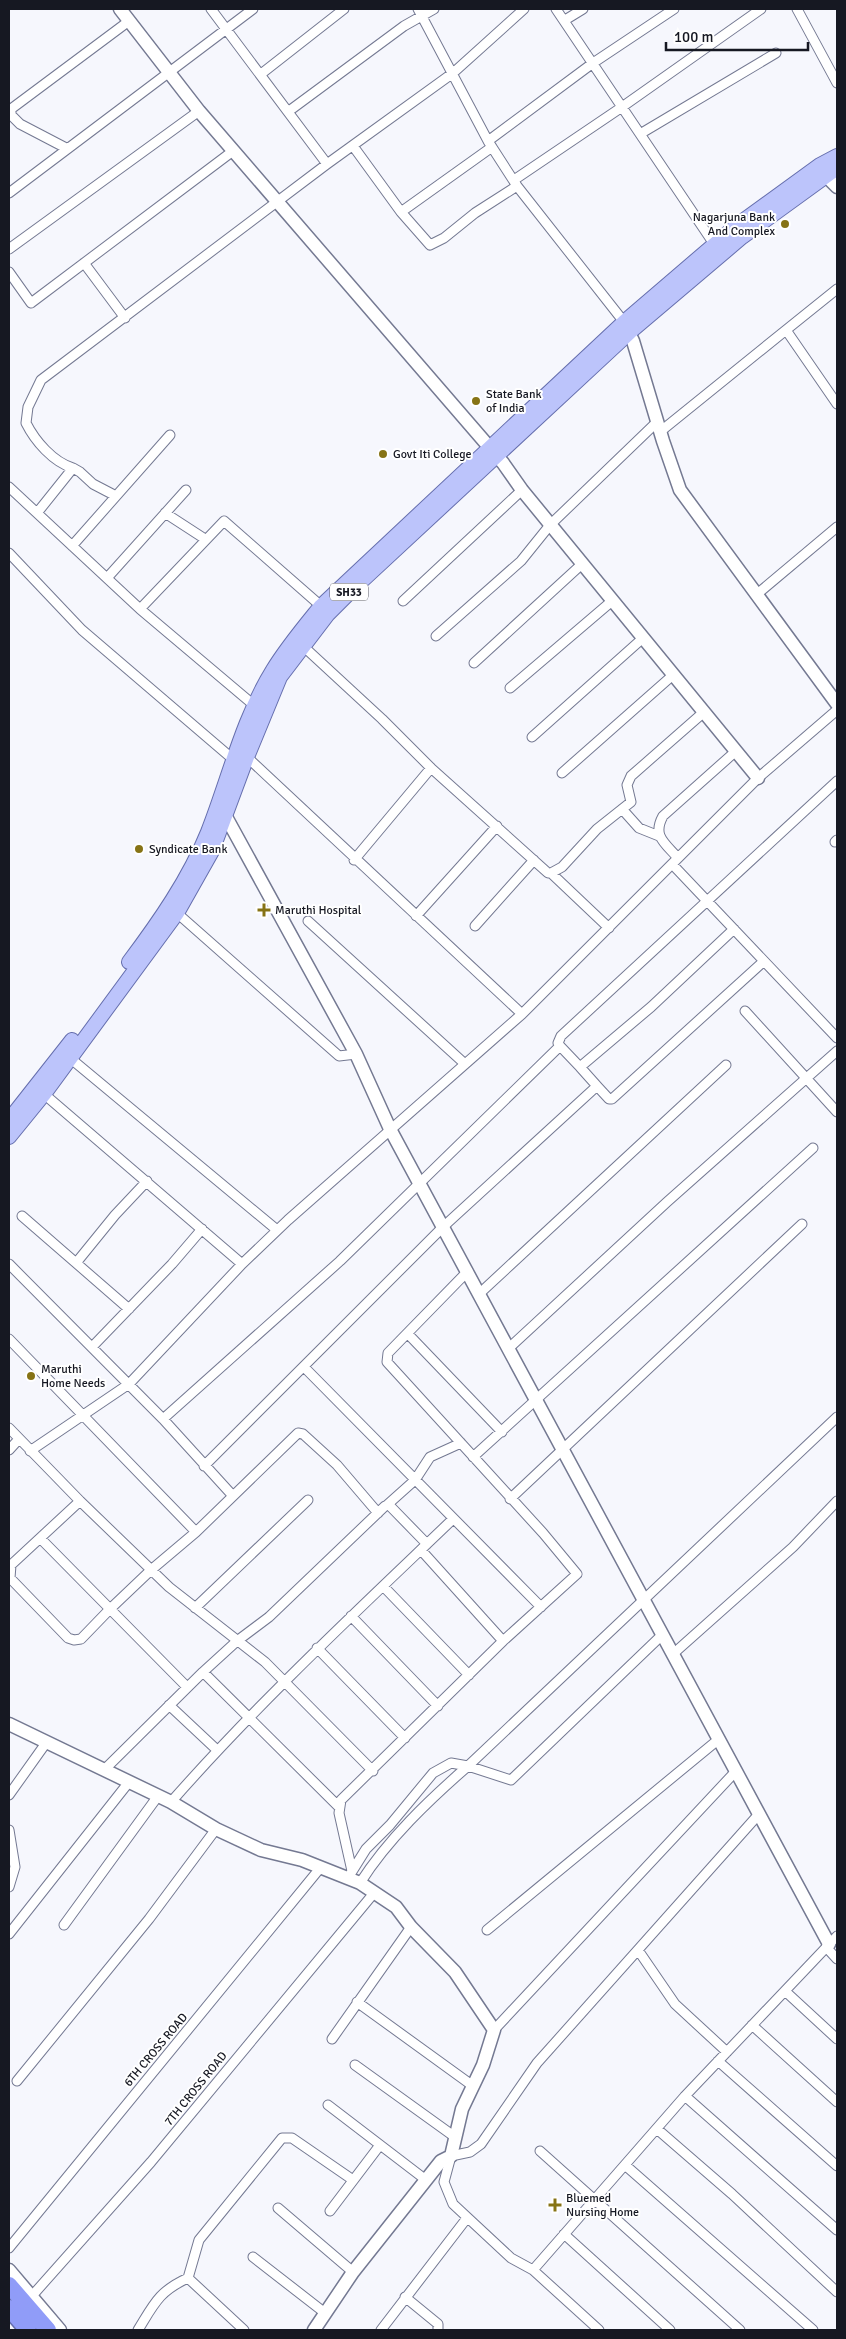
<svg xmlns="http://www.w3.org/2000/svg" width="846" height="2339" viewBox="0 0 846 2339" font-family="Signika,sans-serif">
<rect width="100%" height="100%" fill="#f6f7fd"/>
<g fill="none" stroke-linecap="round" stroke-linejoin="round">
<defs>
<path id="street" d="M211 9 327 164
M418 9 488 141 517 186 624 322
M556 9 714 244
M797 9 837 83
M565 20 583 9
M261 74 344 9
M289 111 404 26 434 9
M640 134 776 53
M488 141 593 63 674 9
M353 146 401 212 430 245 444 238 475 213 517 186
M66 148 20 124 11 115V109L129 21
M514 180 622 107 761 9
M9 193 253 9
M401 212 492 147
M9 249 199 111
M84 263 125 318
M9 272 31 303 233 151
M786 330 837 289
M661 431 786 330 837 404
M73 468 80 472 93 484 116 496
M9 487 140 609 255 706
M37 513 73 468C53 462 35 441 26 423L28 407 41 380 327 164 453 73 524 9
M165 513 205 539
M72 546 170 435
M9 553 82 630 235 761
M107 578 186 490
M756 595 837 527
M403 601 522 490
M140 609 224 521 321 606
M436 636 521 561 550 525 658 421
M303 646 382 719 431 768 548 873H551L609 928
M474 663 582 564
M510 688 612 601
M532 737 643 638
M247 757 522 1014
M562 773 673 675
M622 809 639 828 659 836
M835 842 837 840
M678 858C665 843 652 836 663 816L736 751
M354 860 431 768
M672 864 837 1038
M551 873 562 867 597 829 631 802 627 785 631 776 704 712
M177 913 339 1056 356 1054
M416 916 497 826
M308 921 465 1064
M475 926 534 860
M745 1011 837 1112
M560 1046 558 1043 561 1036 837 781
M70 1058 277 1230
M580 1067 597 1086
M44 1094 242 1264
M22 1216 129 1309
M76 1263 115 1215 147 1181
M9 1264 163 1419 233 1496
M479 1294 726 1065
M408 1334 502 1432
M9 1339 196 1532
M92 1347 172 1264 202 1229
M508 1349 667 1202 837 1051
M304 1367 541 1607
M163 1419 340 1261 560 1046 580 1067 651 1007 734 929
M9 1428 80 1501 169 1587 265 1662 373 1771
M9 1450 19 1439
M30 1451 129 1384 242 1264 288 1220 522 1014 758 778 837 710
M473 1457 813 1148
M204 1466 443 1227 597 1086 609 1099H612L764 961
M510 1499 802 1224
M80 1501 11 1565 10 1578 68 1638 74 1640 81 1639 110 1609 151 1570 196 1532 298 1433 303 1434 337 1465 378 1513
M387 1505 415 1480 430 1457 461 1443
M40 1538 187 1687
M421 1550 503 1641
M383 1586 469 1675
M195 1608 308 1500
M351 1616 438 1706
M317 1648 405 1738
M673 1654 793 1547 837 1501
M203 1672 339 1807
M169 1705 217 1750
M104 1770 203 1672 237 1641 269 1617 385 1506 389 1505 427 1544
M9 1795 46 1743
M171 1802C259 1702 357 1611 453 1519
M9 1830 15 1867 9 1887
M352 1871 339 1813 341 1800 503 1641 577 1574 543 1533 387 1362 388 1353 468 1271
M351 1873 366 1849 390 1825 433 1773 451 1763 468 1766 837 1417
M360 1883C388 1839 429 1800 468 1766L511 1780 662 1635
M64 1925 158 1796
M487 1930 719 1739
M9 1934 129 1782
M826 1947 837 1959
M638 1950 675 2004 727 2052
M785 1991 837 2039
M357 2002 473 2086
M752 2025 837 2102
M494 2030 736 1771
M332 2039 411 1927
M718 2061 837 2166
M355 2065 455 2137
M17 2081 149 1919 216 1829
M685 2096 837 2230
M328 2105 426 2180
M657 2129 732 2194 837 2292
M540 2151 740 2330
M625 2165 813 2330
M278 2208 353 2272
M330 2211 380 2145
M564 2234 670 2330
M9 2248 321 1867
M253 2257 325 2313
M533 2270 685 2096 837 1936
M188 2278 199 2240 282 2138H292L353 2180
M31 2297 151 2162 374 1893
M405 2297 438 2324V2330
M138 2330C154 2304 159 2291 188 2278L244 2330
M381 2330 467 2218
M599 2330 533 2270 511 2258 453 2204 444 2182 451 2156 470 2152 481 2144 537 2063 759 1814"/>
<path id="secondary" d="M120 9 199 111 503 463 522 490 758 778
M822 168 825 175 837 187
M625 324 633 341 663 441 680 490 837 704
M220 810 225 815 356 1054 390 1129 829 1944
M9 1724 171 1802 216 1829 261 1850 302 1860 360 1883 396 1907 411 1927 455 1972 494 2030 483 2065 462 2109 451 2156 441 2161 353 2272 314 2330
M9 2270 60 2330"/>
<path id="primary" d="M129 962C159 922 189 879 208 832 229 779 242 720 273 670 287 647 304 627 321 606L624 322 736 226 820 165 837 156
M9 1120 72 1040
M9 1137 44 1094 177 913 212 851 247 757 280 677 328 614 352 590 630 332 742 237 837 168"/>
<path id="highway" d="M9 2285 48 2330
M9 2308 28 2330"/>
</defs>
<use href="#street" stroke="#747992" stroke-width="11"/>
<use href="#secondary" stroke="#747992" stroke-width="15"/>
<use href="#primary" stroke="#656ead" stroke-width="16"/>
<use href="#highway" stroke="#656ead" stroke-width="19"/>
<use href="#street" stroke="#fff" stroke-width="9"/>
<use href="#secondary" stroke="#fff" stroke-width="12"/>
<use href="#primary" stroke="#bcc4fb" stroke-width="14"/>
<use href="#highway" stroke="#909cf8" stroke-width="16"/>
</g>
<g fill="#867315" stroke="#fff" stroke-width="2">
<circle cx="785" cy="224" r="5"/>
<circle cx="476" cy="401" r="5"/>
<circle cx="383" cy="454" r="5"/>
<circle cx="139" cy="849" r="5"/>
<path d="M261.5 902.5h5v5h5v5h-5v5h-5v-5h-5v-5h5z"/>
<circle cx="31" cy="1376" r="5"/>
<path d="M552.5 2197.5h5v5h5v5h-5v5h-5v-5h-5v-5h5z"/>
</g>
<g text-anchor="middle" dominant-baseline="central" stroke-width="4" stroke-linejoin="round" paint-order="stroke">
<rect fill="#fff" stroke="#5c5d64" stroke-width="1" x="330" y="583.5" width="38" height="17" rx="4"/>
<g font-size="11" font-weight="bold" fill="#161822">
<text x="349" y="592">SH33</text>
</g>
<g font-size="12" fill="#161822" stroke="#fff" text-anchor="start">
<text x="775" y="217" text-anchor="end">Nagarjuna Bank<tspan x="775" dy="14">And Complex</tspan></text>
<text x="486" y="394">State Bank<tspan x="486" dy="14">of India</tspan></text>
<text x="393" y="454">Govt Iti College</text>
<text x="149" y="849">Syndicate Bank</text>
<text x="275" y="910">Maruthi Hospital</text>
<text x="41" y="1369">Maruthi<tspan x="41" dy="14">Home Needs</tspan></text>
<text x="566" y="2198">Bluemed<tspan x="566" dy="14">Nursing Home</tspan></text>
</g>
<g font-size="12" fill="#161822" stroke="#fff">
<text transform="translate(156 2050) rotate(-50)">6TH CROSS ROAD</text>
<text transform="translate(196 2089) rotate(-51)">7TH CROSS ROAD</text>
</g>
</g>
<rect width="846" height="2339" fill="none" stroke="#161822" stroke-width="20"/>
<path d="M666 42v8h142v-8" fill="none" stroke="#161822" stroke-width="2.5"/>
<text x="674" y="42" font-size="15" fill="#161822" stroke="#ffffff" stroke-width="4" paint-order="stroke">100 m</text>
</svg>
